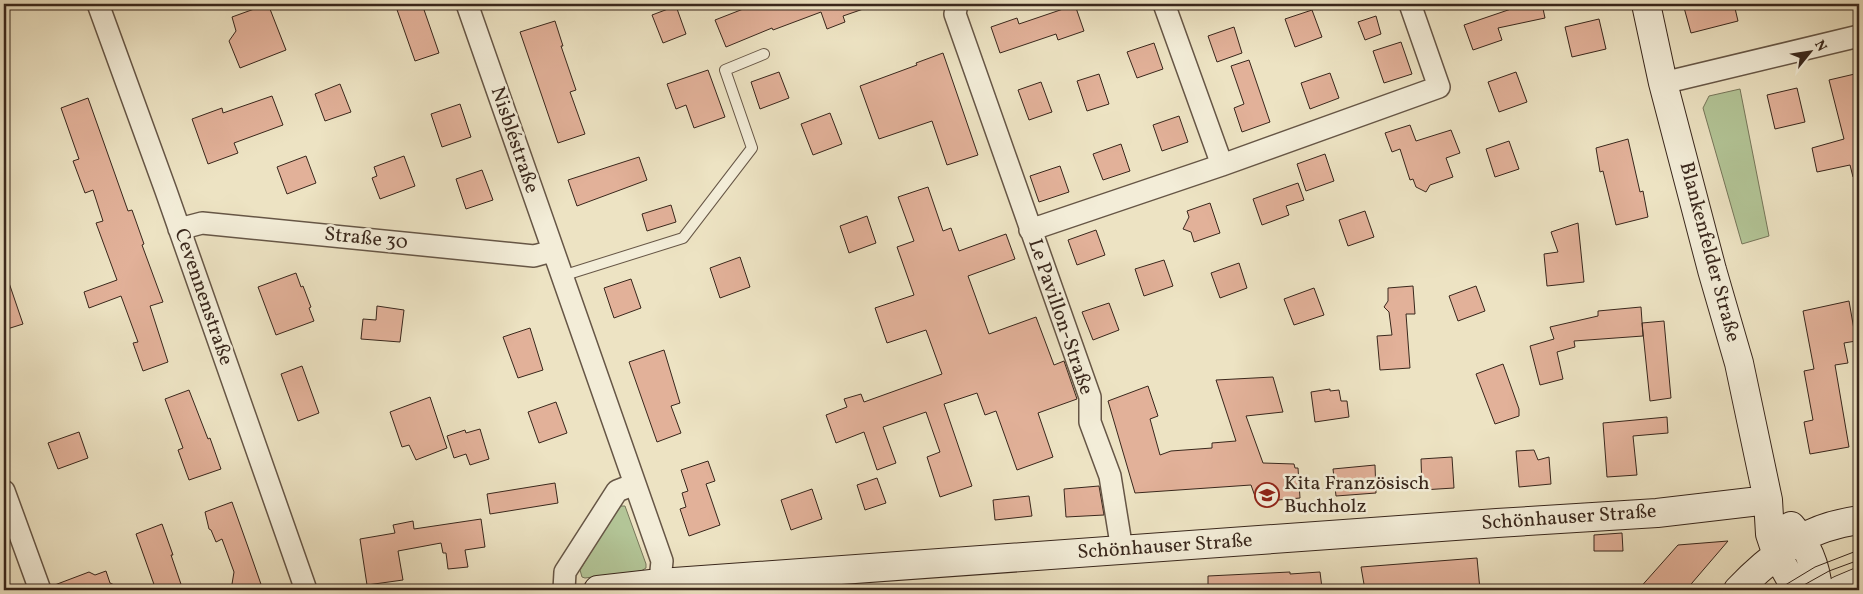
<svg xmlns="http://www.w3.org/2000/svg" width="1863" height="594" viewBox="0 0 1863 594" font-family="Vollkorn,serif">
<rect width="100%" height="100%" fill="#ede3c3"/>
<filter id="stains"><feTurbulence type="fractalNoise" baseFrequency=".004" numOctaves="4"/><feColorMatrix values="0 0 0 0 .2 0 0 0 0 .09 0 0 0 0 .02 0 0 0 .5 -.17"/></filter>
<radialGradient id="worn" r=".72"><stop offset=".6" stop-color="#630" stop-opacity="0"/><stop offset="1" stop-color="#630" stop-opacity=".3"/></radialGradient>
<path fill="#b3c597" stroke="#76765a" d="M1740 89 1769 236 1742 244 1703 108 1709 96Z
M621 506H625L646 564V568L641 571 585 578 582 577 580 570 618 507Z"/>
<path fill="#e2b199" stroke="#39271c" d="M268 4 286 50 240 68 229 41 236 31 232 17Z
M395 4H422L439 53 415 61Z
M756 4H872V6L843 16 845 22 827 29 821 12 773 30 772 28 726 47 715 20Z
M1531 4H1542L1545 18 1498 28 1502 40 1473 50 1464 25 1514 8Z
M1683 4H1734L1738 21 1691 33Z
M1075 5 1084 31 1058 40 1056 34 1000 53 991 27 1017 18 1019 24Z
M676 6 686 34 663 43 652 15Z
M1312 10 1322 37 1295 47 1285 19Z
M1376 16 1381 34 1365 40 1358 22Z
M1599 19 1606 49 1572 57 1565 27Z
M555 21 563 46H561L576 90 570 92 585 134 558 143 520 32Z
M1234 27 1242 53 1217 62 1208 36Z
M1401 42 1412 74 1384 83 1373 51Z
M1154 43 1163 69 1137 78 1127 52Z
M943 53 978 155 947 165 932 121 879 139 860 86 917 65 916 63Z
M1249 60 1270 122 1242 132 1234 108 1244 104 1231 66Z
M708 70 725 117 694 128 686 105 676 109 667 84Z
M779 72 789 98 760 109 751 82Z
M1516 72 1527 102 1499 112 1488 82Z
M1330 73 1339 98 1310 109 1301 83Z
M1859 73V176L1853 177 1850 165 1817 172 1812 148 1844 139 1829 80Z
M1099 74 1109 104 1087 111 1077 81Z
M1041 82 1052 112 1029 120 1018 90Z
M340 84 351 112 325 121 315 94Z
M1797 88 1805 122 1775 129 1767 95Z
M272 96 283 125 234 143 238 153 208 164 192 119 222 108 223 113Z
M88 98 128 211 132 210 144 244 142 245 163 302 150 306 168 362 143 371 133 343 138 342 121 296 89 308 84 292 117 280 96 223 103 221 93 190 85 193 73 161 79 159 61 108Z
M460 104 471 137 442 147 431 114Z
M830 113 842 144 813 155 801 124Z
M1179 116 1188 142 1162 151 1153 125Z
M1410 125 1416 141 1451 130 1460 153 1446 158 1453 177 1430 185 1426 192 1416 187 1413 179 1410 180 1400 149 1392 152 1385 133Z
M1628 139 1640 192 1643 191 1648 217 1616 225 1603 171 1600 172 1596 148Z
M1509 141 1519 169 1495 177 1486 149Z
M1121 144 1130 171 1103 180 1093 154Z
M1325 154 1334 181 1306 191 1297 164Z
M306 156 316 183 287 194 277 167Z
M404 156 415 186 380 199 372 178 377 176 374 167Z
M639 157 647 180 577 206 568 180Z
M1060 166 1069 192 1039 202 1030 176Z
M482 170 493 200 466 209 456 179Z
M1298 183 1304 200 1286 206 1289 215 1262 225 1253 199Z
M928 187 943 231 951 228 959 251 1006 234 1015 259 968 276 989 334 1036 317 1054 365 1064 361 1077 399 1038 413 1053 457 1017 470 996 411 985 415 977 393 944 404 972 486 940 497 927 457 940 452 926 412 883 427 896 463 877 470 864 432 836 443 826 415 847 407 844 399 861 394 864 402 942 374 926 330 887 343 875 308 914 295 897 247 914 241 898 197Z
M1210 203 1220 233 1194 242 1191 232 1183 229 1189 217 1187 211Z
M671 205 676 222 647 231 642 214Z
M1365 211 1374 237 1348 246 1339 220Z
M867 216 876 243 849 253 840 226Z
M1578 223 1584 282 1547 286 1544 254 1558 252 1551 232Z
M1096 230 1105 255 1077 265 1068 240Z
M740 257 750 287 720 298 710 268Z
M1164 260 1173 286 1144 296 1135 269Z
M1239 263 1247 288 1220 298 1211 273Z
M296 273 301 287 303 286 311 307 309 308 314 321 276 335 258 287Z
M6 274 23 324 4 330V275Z
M631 279 641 308 614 318 604 288Z
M1413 286 1415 314H1406L1410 368 1380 370 1377 336 1392 335 1389 312 1384 307 1388 301V288Z
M1476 286 1485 311 1458 321 1449 296Z
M1314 288 1324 315 1294 325 1284 299Z
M1849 301 1856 341 1844 343 1848 363 1835 365 1849 447 1810 454 1804 422 1813 420 1804 371 1814 369 1803 311Z
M1109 303 1119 330 1093 340 1082 312Z
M377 306 404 310 400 342 361 339 363 319 376 320Z
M1641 307 1643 336 1574 341 1575 347 1557 352 1563 379 1540 385 1530 346 1554 339 1550 327 1598 316V311Z
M1664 321 1671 398 1650 401 1642 323Z
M530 328 543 370 518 378 503 337Z
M664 350 680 403 671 406 681 433 657 442 629 362Z
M1503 364 1519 409V416L1495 424 1476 374Z
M302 366 319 413 298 421 281 374Z
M1273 377 1283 412 1246 416 1263 463 1294 464 1295 468H1298L1300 498 1257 502 1251 485 1135 493 1108 401 1148 386 1158 416 1150 419 1160 455 1171 451 1212 448V443L1236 441 1216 380Z
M1330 389V391L1339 390 1341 401H1347L1349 417 1315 422 1311 392Z
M189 390 208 439 210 438 221 469 189 480 178 450 183 448 165 399Z
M430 397 447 448 416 460 409 445 402 447 390 412Z
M556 402 567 433 539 443 528 412Z
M1667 417 1668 433 1633 436 1637 475 1607 477 1603 423Z
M480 429 489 459 470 465 466 454 454 458 447 436 465 430 466 433Z
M79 432 88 458 58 469 48 443Z
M1534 450 1538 460 1549 457 1551 484 1519 487 1516 451Z
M1452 457 1454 488 1422 490 1421 459Z
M708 461 715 481 706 484 720 525 689 536 680 509 686 507 682 493 688 491 681 470Z
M1375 465 1376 493 1336 496 1333 469Z
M877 478 886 503 865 510 857 485Z
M555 483 558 503 490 514 487 494Z
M1099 486 1104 515 1066 517 1064 489Z
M812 489 822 519 791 530 781 500Z
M1029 496 1032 516 995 520 993 500Z
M232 502 248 547 263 590H231L234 572 222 539 216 542 211 530 209 529 205 512Z
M481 519 485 547 465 550 468 567 448 569 446 553H443L441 543 398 551 403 580 367 585 360 539 395 533 393 525 413 521 414 529Z
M162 524 173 555H171L183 590H156L136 534Z
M1622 533 1623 551H1594V535Z
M1728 541 1686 590H1638L1678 545Z
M1477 558 1480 590H1444L1443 589 1365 590 1361 567Z
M106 571 110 583 125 590H52V586L89 572 95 575Z
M1290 572V574L1320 572 1322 588 1310 590H1208V576Z"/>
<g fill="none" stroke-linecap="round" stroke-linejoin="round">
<defs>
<path id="lane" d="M562 276 683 238 752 148 725 70 764 54"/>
<path id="street" d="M98 4 166 191 306 590
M467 4 662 561 659 590
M957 4 955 14 1090 397V422L1110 476 1122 550
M1164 4 1222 165
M1663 83 1859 36
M179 229 202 223 534 256 552 251
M1030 230 1222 165 1439 87 1410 4
M4 491 40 590
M564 590 565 572 617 491 635 484"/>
<path id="secondary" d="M1646 4 1663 83 1712 270 1739 363 1768 500 1770 534 1777 555 1791 580 1799 590
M1791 526C1807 544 1816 566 1818 590
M598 590 660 583 1497 523 1657 513 1768 500
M1738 590C1756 571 1778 552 1801 539 1817 529 1840 523 1859 520
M1840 590 1859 582"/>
</defs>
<use href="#lane" stroke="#665646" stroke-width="12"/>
<use href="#street" stroke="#665646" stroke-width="24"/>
<use href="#secondary" stroke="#39271c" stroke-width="30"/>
<use href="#lane" stroke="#f3edd8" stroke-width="10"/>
<use href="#street" stroke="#f3edd8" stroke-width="21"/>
<use href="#secondary" stroke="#f3edd8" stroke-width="28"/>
<path stroke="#39271c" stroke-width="1" d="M1777 590 1815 567 1859 550
M1795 590 1829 571 1859 560"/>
</g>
<defs>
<symbol id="school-ring" viewBox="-11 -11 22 22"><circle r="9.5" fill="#f3edd8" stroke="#8f2418" stroke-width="1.5"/><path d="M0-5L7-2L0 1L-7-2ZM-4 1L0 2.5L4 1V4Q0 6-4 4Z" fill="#8f2418"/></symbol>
</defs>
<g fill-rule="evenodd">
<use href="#school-ring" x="1253" y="481" width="28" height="28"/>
</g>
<g text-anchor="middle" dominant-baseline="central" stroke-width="5" stroke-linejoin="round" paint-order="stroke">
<g font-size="20" fill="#39271c" stroke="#f3edd8">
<text transform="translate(514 140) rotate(71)">Nisbléstraße</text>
<text transform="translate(366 239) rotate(6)">Straße 30</text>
<text transform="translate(1709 252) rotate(75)">Blankenfelder Straße</text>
<text transform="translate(203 297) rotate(71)">Cevennenstraße</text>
<text transform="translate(1060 317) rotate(71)">Le Pavillon-Straße</text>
<text transform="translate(1569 518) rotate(-4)">Schönhauser Straße</text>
<text transform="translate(1165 547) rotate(-4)">Schönhauser Straße</text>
</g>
<g font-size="20" fill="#39271c" stroke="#f3edd8" text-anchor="start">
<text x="1284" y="484">Kita Französisch<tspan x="1284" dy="23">Buchholz</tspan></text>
</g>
</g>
<rect width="1863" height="594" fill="none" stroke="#ede3c3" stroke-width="20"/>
<rect x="5" y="5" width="1853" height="584" fill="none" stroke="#39271c" stroke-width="2.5"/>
<rect x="10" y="10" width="1843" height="574" fill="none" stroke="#39271c"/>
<g transform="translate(1810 52) rotate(60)" stroke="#f3edd8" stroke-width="4" paint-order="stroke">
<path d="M0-4L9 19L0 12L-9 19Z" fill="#39271c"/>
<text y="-8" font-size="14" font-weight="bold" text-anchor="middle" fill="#39271c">N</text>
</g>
<rect width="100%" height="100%" filter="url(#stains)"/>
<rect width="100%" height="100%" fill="url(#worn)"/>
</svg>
